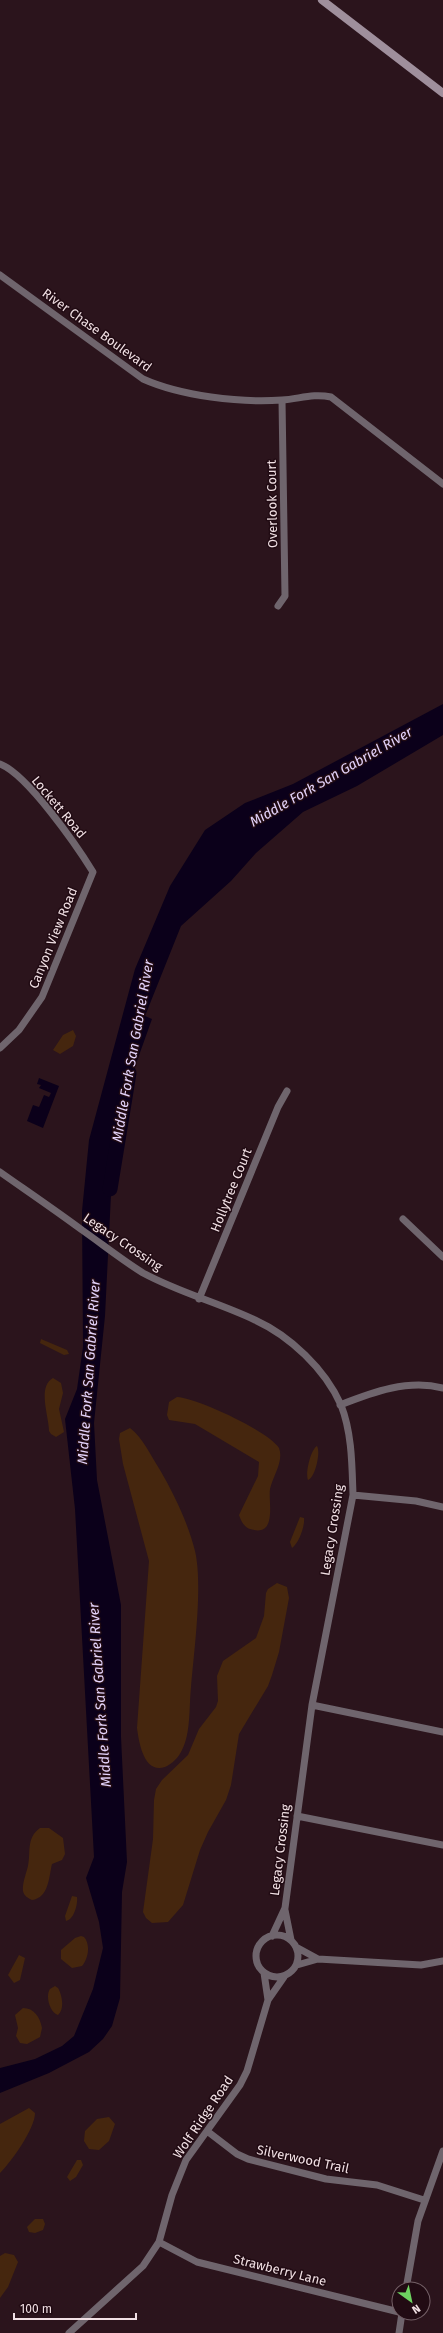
<svg xmlns="http://www.w3.org/2000/svg" width="443" height="2333" viewBox="0 0 443 2333" font-family="'Fira Sans',sans-serif">
<rect width="100%" height="100%" fill="#2b141c"/>
<path fill="#45260e" d="M73 1030 76 1036 73 1046 60 1054 53 1050 63 1035Z
M41 1339 67 1350 69 1354 64 1355 40 1343Z
M53 1378 61 1383 63 1393 59 1409 64 1432 56 1437 51 1434 49 1431C49 1416 37 1387 53 1378Z
M177 1397C197 1398 268 1431 279 1448 284 1461 273 1476 270 1489 268 1501 278 1538 250 1529 244 1527 241 1521 239 1515L258 1476 259 1462 195 1424 169 1420 167 1415 169 1402Z
M130 1428C143 1438 151 1456 160 1470 174 1494 188 1523 195 1551 203 1585 194 1651 191 1687 189 1706 191 1733 182 1750 179 1757 172 1764 165 1767 144 1774 139 1743 137 1728L149 1561 123 1464 119 1439 120 1433Z
M317 1446C321 1452 315 1478 308 1480 305 1473 311 1449 317 1446Z
M300 1517 304 1518C305 1526 299 1543 292 1548L290 1542Z
M277 1583 287 1587 289 1598 279 1652 272 1675 268 1686 239 1734 231 1785 226 1800 208 1832 200 1850 183 1905 168 1922 152 1923 146 1918 143 1912 153 1839 154 1800 156 1789 162 1780 188 1755 199 1729 216 1707 218 1701 217 1676 223 1661 256 1638 264 1616 266 1593 268 1589Z
M40 1828H49L63 1838 65 1854 62 1860 52 1864C49 1876 49 1898 32 1900 28 1898 24 1896 23 1891 22 1884 26 1874 28 1866 31 1852 26 1838 40 1828Z
M72 1896 77 1897C78 1904 74 1920 66 1921L65 1916Z
M81 1936 84 1937C91 1945 88 1959 82 1966L72 1968 61 1959V1950L75 1938Z
M19 1955 25 1958 20 1980 14 1983 8 1975Z
M55 1986 58 1988C62 1995 65 2009 58 2015 50 2013 45 1996 50 1989Z
M23 2008C34 2008 40 2017 42 2028L40 2037 27 2044 20 2043 16 2036 18 2028 15 2015Z
M29 2108 35 2113C35 2129 11 2162 0 2173V2124Z
M109 2117 115 2124 109 2141 99 2150 89 2149 84 2141 85 2131 97 2119Z
M77 2160H81L83 2165 76 2177 70 2181 67 2177Z
M35 2219H43L45 2224 43 2230 35 2233 29 2232 27 2227Z
M5 2253 14 2255 18 2262 8 2287 0 2298V2256Z"/>
<path fill="#0b001a" d="M443 704V735L357 786 303 812 256 853 231 881 181 926 145 1016 152 1019 122 1103 113 1154 105 1316 94 1423 97 1480 121 1605V1737L127 1862 122 1892 120 1998 112 2026 103 2039 89 2052 49 2073 0 2093V2068L35 2059 62 2046 74 2036 93 1989 103 1948 99 1922 86 1878 94 1857 75 1509 65 1419 77 1389 83 1347 82 1211 89 1140 135 969 170 886 205 830 245 803 293 784Z
M39 1078 59 1086 43 1128 27 1121 33 1105 39 1107 44 1095 49 1097 51 1093 39 1088 41 1085 37 1084Z"/>
<g fill="none" stroke-linecap="round" stroke-linejoin="round">
<path stroke="#0b001a" stroke-width="15" d="M110 1189 129 1073"/>
<path stroke="#6f656d" stroke-width="7" d="M0 275 143 379C181 396 240 403 282 400 299 399 313 393 331 397L443 484
M278 606 285 596 282 400
M0 764C27 774 77 846 93 872L42 997 19 1030 0 1048
M0 1172C27 1191 55 1210 82 1230 102 1244 122 1260 143 1273 180 1293 217 1302 255 1320 290 1336 325 1369 341 1405 352 1433 352 1465 353 1495L312 1705 285 1908 272 1936
M403 1219 443 1257
M199 1299 278 1107 287 1091
M340 1405C373 1392 408 1379 443 1388
M353 1495 416 1501 443 1507
M312 1705 443 1732
M297 1816 443 1845
M285 1910 291 1940
M256 1956a21 21 0 1 1 42 0a21 21 0 1 1-42 0Z
M296 1947 318 1959 421 1965 443 1961
M297 1965 318 1959
M268 2000 284 1977
M207 2131 237 2154 248 2159 326 2179 377 2185 424 2200
M159 2242 197 2262 399 2312
M406 2289 418 2221 443 2151
M69 2333 143 2266 159 2242 172 2195 186 2160 240 2085 247 2071 268 2000 264 1973
M399 2333 402 2313"/>
<path stroke="#9f8f9c" stroke-width="8" d="M322 0 443 93"/>
</g>
<g text-anchor="middle" dominant-baseline="central" stroke-width="3" stroke-linejoin="round" paint-order="stroke">
<g font-size="13" fill="#f1e0e4" stroke="#210b13">
<text transform="translate(97 330) rotate(36)">River Chase Boulevard</text>
<text transform="translate(272 504) rotate(-91)">Overlook Court</text>
<text transform="translate(59 807) rotate(50)">Lockett Road</text>
<text transform="translate(53 938) rotate(-68)">Canyon View Road</text>
<text transform="translate(231 1190) rotate(-68)">Hollytree Court</text>
<text transform="translate(123 1242) rotate(34)">Legacy Crossing</text>
<text transform="translate(332 1530) rotate(-81)">Legacy Crossing</text>
<text transform="translate(280 1850) rotate(-83)">Legacy Crossing</text>
<text transform="translate(203 2117) rotate(-56)">Wolf Ridge Road</text>
<text transform="translate(303 2159) rotate(12)">Silverwood Trail</text>
<text transform="translate(280 2270) rotate(14)">Strawberry Lane</text>
</g>
<g font-size="14" font-style="italic" fill="#e4d4fc" stroke="#210b13">
<text transform="translate(331 777) rotate(-30)">Middle Fork San Gabriel River</text>
<text transform="translate(133 1051) rotate(-80)">Middle Fork San Gabriel River</text>
<text transform="translate(89 1372) rotate(-86)">Middle Fork San Gabriel River</text>
<text transform="translate(100 1695) rotate(-94)">Middle Fork San Gabriel River</text>
</g>
</g>
<g transform="translate(411 2301) rotate(147)"><circle r="19" fill="#210b13" stroke="#746067"/>
<path d="M0-3L7 15L0 10L-7 15Z" fill="#6dd361"/>
<text y="-6" font-size="11" font-weight="bold" text-anchor="middle" fill="#f1e0e4">N</text>
</g>
<path d="M14 2313v6h122v-6" fill="none" stroke="#f1e0e4" stroke-width="2"/>
<text x="20" y="2313" font-size="12" fill="#f1e0e4" stroke="#210b13" stroke-width="3" paint-order="stroke">100 m</text>
</svg>
